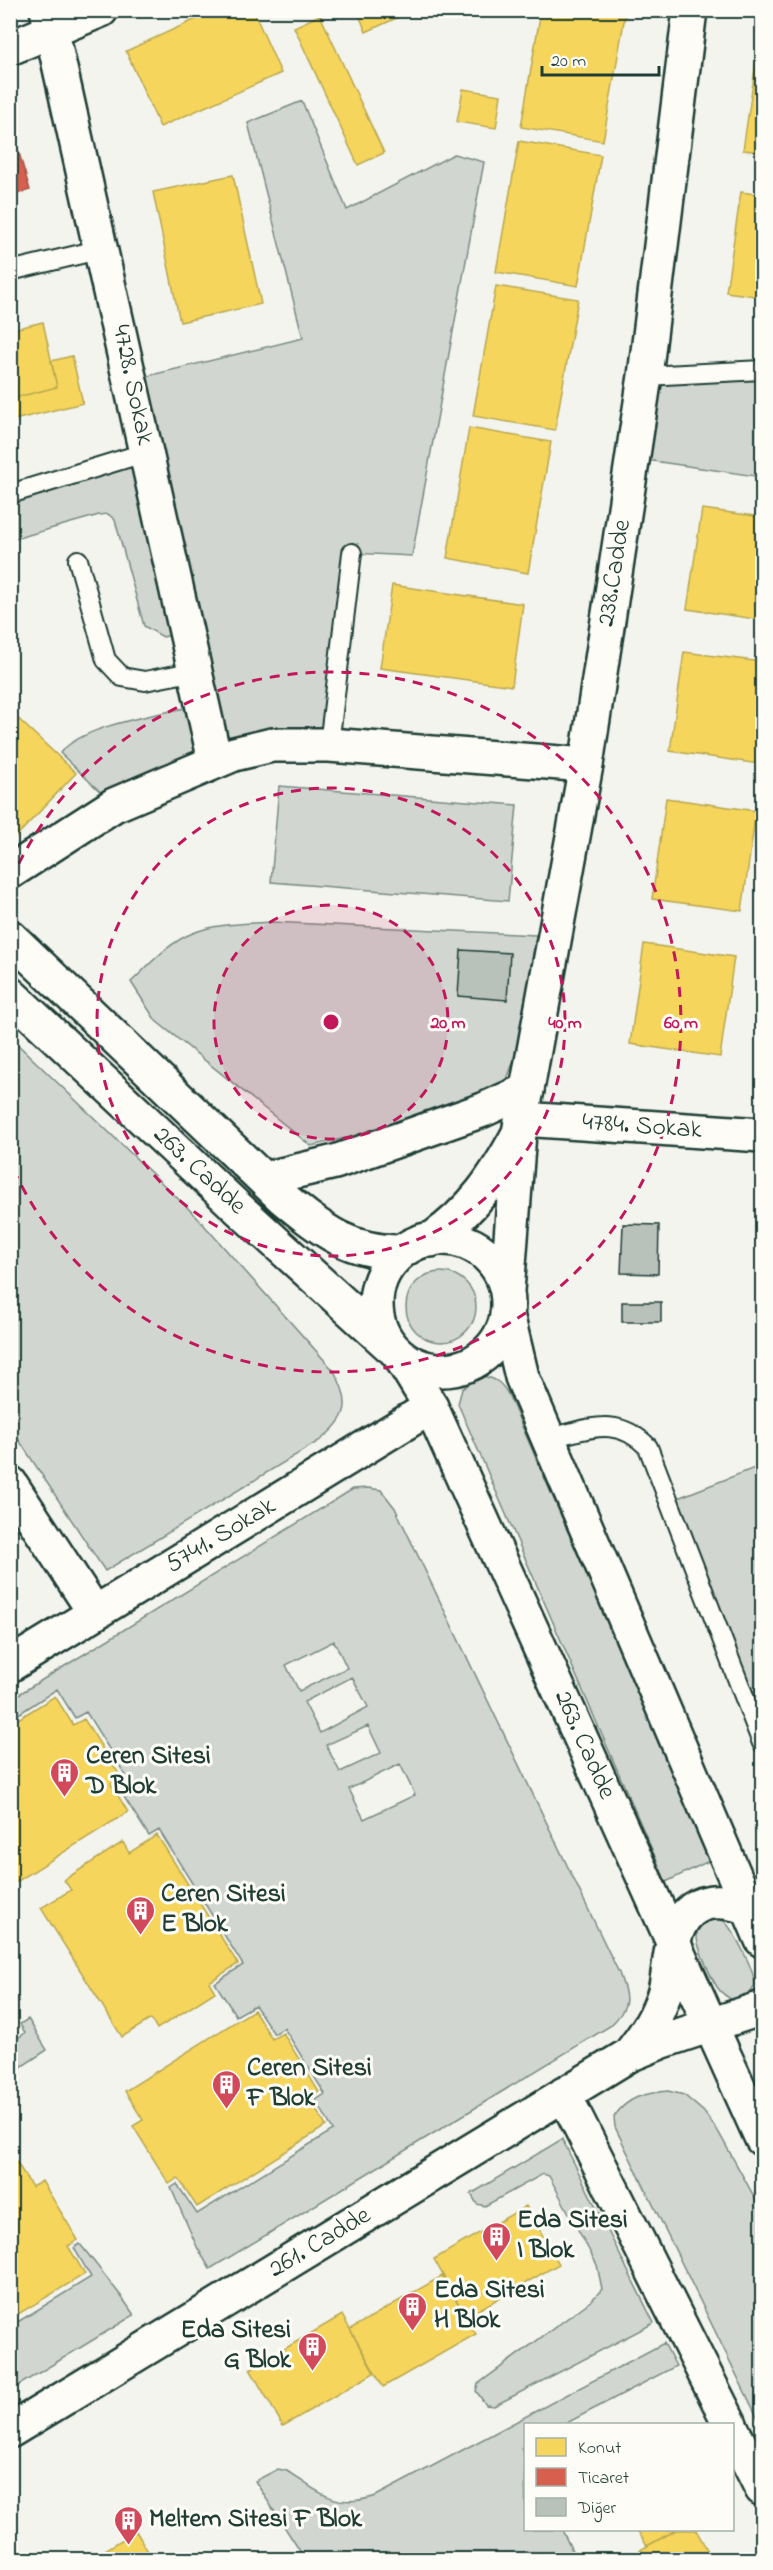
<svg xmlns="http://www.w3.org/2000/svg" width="773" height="2570" viewBox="0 0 773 2570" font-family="'Indie Flower',sans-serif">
<rect width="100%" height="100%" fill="#f4f4ef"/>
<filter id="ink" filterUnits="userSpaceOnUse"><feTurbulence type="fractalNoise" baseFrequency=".0167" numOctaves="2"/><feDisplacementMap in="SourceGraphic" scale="12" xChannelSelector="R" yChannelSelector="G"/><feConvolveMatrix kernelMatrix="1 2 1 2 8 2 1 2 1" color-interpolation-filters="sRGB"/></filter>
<g filter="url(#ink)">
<path fill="#d1d6d1" stroke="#788a82" stroke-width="1.5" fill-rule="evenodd" d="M302 101 347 210 454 154 484 162 412 556 352 553 329 745 114 805 60 753C85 723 164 714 202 704L186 632 163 637 144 626 115 520 108 514 99 515 11 540V494L147 452 131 380 303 338 248 123Z
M762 370V477L633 458 645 376Z
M279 786 517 805 508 901 271 882Z
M271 922 536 935 520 1044 503 1090 385 1129 311 1146 156 1021 131 982C149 965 169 942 193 933 217 923 245 924 271 922Z
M11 1038 195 1215 334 1371C352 1403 349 1418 319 1441L105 1571 11 1428Z
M406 1307a35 35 0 1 1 70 0a35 35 0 1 1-70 0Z
M481 1376C495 1378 501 1382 508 1394L711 1860 666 1882 458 1404 462 1389Z
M762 1465V1688L744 1695 670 1501Z
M368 1488 381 1490 395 1508 619 1973C628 1998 631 2006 610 2026L210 2269 198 2249 171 2188 177 2184 197 2214 333 2130 316 2100 325 2094 284 2028 274 2034 255 2005 236 2016 215 1983 243 1965 159 1830 149 1836 117 1786 128 1779 86 1712 75 1718 57 1689 11 1719V1699L353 1489ZM334 1641 347 1668 299 1691 286 1665ZM352 1677 368 1707 320 1733 304 1702ZM368 1726 381 1753 340 1772 326 1745ZM400 1764 415 1795 364 1819 349 1789Z
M712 1916C716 1918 721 1919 725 1922 734 1931 758 1976 754 1987 751 1995 742 1999 735 2001 728 1998 722 1994 717 1987 711 1977 695 1944 697 1933 698 1924 705 1920 712 1916Z
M28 2019 47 2050 15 2071 11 2064V2043L25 2033 20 2024Z
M668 2091 684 2095 704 2112 719 2133 762 2211V2427L615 2127 614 2117C627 2097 645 2093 668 2091Z
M562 2139 654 2323 494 2406 486 2405 476 2391 478 2384 592 2300 602 2289 597 2265 549 2176 543 2174 485 2206 477 2204 471 2194Z
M80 2244 121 2296 134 2315 11 2390V2326L91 2277 74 2248Z
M664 2343 676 2366 565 2424H526L525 2445 521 2448 525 2457 526 2530H562L576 2559H305L255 2481 278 2469 287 2471C319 2492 335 2510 376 2496Z"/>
<path fill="#f6d55c" stroke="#b6a750" stroke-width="1.5" d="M216 10H253L281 73 160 127 126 51Z
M357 10H414L366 32Z
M541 10H626L603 141 521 127Z
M320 15 384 153 358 165 294 27Z
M758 49 762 50V152L743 150Z
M463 89 501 95 496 128 457 122Z
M519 141 601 155 578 286 496 272Z
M233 175 261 304 180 322 153 192Z
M741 192 762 195V297L726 292Z
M496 286 578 299 555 430 473 416Z
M43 322 57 387 10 399V330Z
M72 356 83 403 10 421V399L57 387 51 361Z
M469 428 551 442 528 573 447 558Z
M702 509 762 517V620L687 609Z
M392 585 523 604 512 686 380 668Z
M684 652 762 662V741L759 764 670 751Z
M10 711 76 773 10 843Z
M666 798 756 811 742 911 652 899Z
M644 944 734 957 720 1057 630 1044Z
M55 1696 73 1725 84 1719 121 1777 111 1784 128 1812 10 1886V1724Z
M157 1835 238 1964 209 1982 215 1992 157 2029 151 2019 122 2037 41 1908 71 1890 64 1880 123 1842 129 1853Z
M254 2010 272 2039 283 2033 319 2092 309 2098 326 2126 197 2207 178 2178 169 2184 133 2126 143 2120 125 2091Z
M14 2158 32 2187 42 2181 78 2240 68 2246 85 2274 10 2319V2160Z
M526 2206 559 2264 466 2317 434 2259Z
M442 2276 476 2334 383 2387 350 2329Z
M342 2315 374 2373 283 2426 250 2369Z
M637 2530H676L647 2546Z
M676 2530H696L713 2560H636L633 2554Z
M136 2531 153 2560H89Z"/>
<path fill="#d6604d" stroke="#9f5646" stroke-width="1.5" d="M11 126 30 190 10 196V126Z"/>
<path fill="#b9c1bb" stroke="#1f3d34" stroke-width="1.5" d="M461 950 510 953 507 1000 458 996Z
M623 1224 659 1225 658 1274 621 1273Z
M622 1302H661V1322H622Z"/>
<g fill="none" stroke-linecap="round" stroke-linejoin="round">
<defs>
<path id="lane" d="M10 271 102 249
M645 376 762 370
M10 494 147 452
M78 560 106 660 122 677 145 681 196 671
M329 745 352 553
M548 1438C588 1430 616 1414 648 1447L762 1743"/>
<path id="street" d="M47 10 215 761
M10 48 101 10
M10 872 114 805 234 754 272 745H329L586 765
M522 1119 762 1135
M264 1179 335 1162 483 1110 527 1090
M10 1483 95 1613
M10 1665 431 1407
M762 1913C725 1897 687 1892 674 1940 669 1957 669 1974 665 1991 658 2016 645 2035 629 2055L663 2041 762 2008
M564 2094 730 2424
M732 2429 762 2489
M10 2431 629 2055"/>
<path id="secondary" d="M10 937 283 1198C322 1230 348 1252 400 1252
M10 994 238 1208 390 1346
M519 1133 586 765 645 376 690 10
M376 1304a66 66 0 1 1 132 0a66 66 0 1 1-132 0Z
M431 1240C473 1210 495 1178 519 1133L507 1291
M507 1314 522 1377 762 1940
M398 1353 431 1407 762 2139"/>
</defs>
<use href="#lane" stroke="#1f3d34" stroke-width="22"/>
<use href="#street" stroke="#1f3d34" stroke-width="38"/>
<use href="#secondary" stroke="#1f3d34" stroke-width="38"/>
<use href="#lane" stroke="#fdfcf7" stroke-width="18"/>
<use href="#street" stroke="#fdfcf7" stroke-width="33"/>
<use href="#secondary" stroke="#fdfcf7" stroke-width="33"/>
</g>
</g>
<circle cx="331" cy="1022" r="117" fill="#c2185b" fill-opacity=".12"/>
<g fill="none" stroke="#c2185b" stroke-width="3" stroke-dasharray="10 8">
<circle cx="331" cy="1022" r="117"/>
<circle cx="331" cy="1022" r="234"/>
<path d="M11 880A350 350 0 1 1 11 1164"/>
</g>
<defs>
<symbol id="building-pin" viewBox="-11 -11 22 30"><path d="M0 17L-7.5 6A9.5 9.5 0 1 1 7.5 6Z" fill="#d1495b" stroke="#fdfcf7"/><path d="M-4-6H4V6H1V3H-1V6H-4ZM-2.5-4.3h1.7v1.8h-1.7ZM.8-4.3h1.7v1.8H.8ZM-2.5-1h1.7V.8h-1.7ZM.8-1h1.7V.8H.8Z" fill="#fff"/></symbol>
</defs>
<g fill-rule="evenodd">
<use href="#building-pin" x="48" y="1756" width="33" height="45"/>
<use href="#building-pin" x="124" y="1894" width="33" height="45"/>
<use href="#building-pin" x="210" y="2068" width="33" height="45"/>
<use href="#building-pin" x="480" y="2220" width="33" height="45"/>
<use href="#building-pin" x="396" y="2290" width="33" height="45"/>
<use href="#building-pin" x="296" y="2330" width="33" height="45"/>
<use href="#building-pin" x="112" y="2504" width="33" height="45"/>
</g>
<g text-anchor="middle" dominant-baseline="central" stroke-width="6" stroke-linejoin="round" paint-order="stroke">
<g font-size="26" fill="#1f3d34" stroke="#fdfcf7">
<text transform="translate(132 385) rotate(78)">4728. Sokak</text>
<text transform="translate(615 573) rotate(-81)">238.Cadde</text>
<text transform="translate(642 1127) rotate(4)">4784. Sokak</text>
<text transform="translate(199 1171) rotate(43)">263. Cadde</text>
<text transform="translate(221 1536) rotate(-31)">5741. Sokak</text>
<text transform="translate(584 1745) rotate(66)">263. Cadde</text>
<text transform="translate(320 2243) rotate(-31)">261. Cadde</text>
</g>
<g font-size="26" font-weight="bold" fill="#1f3d34" stroke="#fdfcf7" text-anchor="start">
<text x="86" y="1757">Ceren Sitesi<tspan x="86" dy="30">D Blok</tspan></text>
<text x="161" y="1895">Ceren Sitesi<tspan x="161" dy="30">E Blok</tspan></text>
<text x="247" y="2069">Ceren Sitesi<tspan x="247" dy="30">F Blok</tspan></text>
<text x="517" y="2221">Eda Sitesi<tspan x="517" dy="30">I Blok</tspan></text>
<text x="434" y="2291">Eda Sitesi<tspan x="434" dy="30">H Blok</tspan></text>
<text x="291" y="2331" text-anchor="end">Eda Sitesi<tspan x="291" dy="30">G Blok</tspan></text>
<text x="149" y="2520">Meltem Sitesi F Blok</text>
</g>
</g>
<circle cx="331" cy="1022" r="9" fill="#c2185b" stroke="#fdfcf7" stroke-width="3"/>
<g font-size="18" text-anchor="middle" font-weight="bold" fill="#c2185b" stroke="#fdfcf7" stroke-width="6" stroke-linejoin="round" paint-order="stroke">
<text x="448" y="1028">20 m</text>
<text x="565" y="1028">40 m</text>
<text x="681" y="1028">60 m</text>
</g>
<rect width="773" height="2570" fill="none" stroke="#fdfcf7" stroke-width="36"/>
<rect x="18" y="18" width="737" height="2534" fill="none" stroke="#1f3d34" stroke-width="2" filter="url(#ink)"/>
<rect x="524" y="2423" width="210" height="108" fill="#fdfcf7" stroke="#a4b0a9" stroke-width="1.5"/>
<rect x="536" y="2438" width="30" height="18" fill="#f6d55c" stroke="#a4b0a9" stroke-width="1.5"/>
<text x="578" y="2453" font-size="18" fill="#1f3d34">Konut</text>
<rect x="536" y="2468" width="30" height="18" fill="#d6604d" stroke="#a4b0a9" stroke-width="1.5"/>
<text x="578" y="2483" font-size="18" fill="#1f3d34">Ticaret</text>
<rect x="536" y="2498" width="30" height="18" fill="#b9c1bb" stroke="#a4b0a9" stroke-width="1.5"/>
<text x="578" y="2513" font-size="18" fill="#1f3d34">Diğer</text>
<path d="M542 66v9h117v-9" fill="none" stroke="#1f3d34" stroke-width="3"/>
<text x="551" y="66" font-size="18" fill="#1f3d34" stroke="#fdfcf7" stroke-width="4.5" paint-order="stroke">20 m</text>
</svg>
